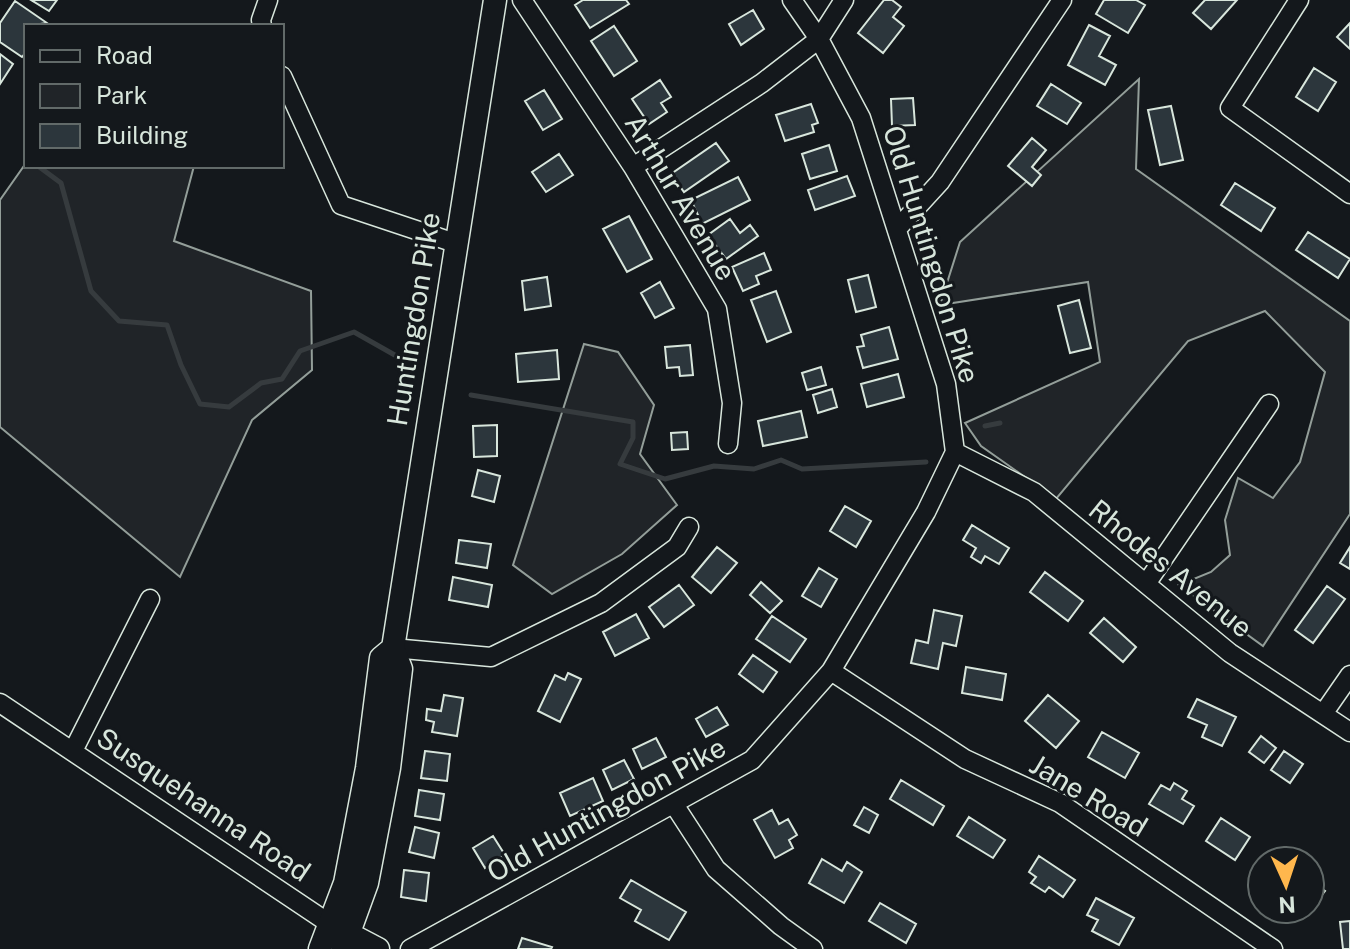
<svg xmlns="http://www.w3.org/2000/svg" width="1350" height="949" viewBox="0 0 1350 949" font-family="'Public Sans',sans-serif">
<rect width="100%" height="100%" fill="#14181c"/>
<path fill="#202428" stroke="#939e99" stroke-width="2" d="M1139 79 1136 169 1350 321V514L1263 646 1179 585 1211 572 1230 555 1225 520 1238 478 1273 498 1300 462 1325 372 1265 311 1188 341 1056 499 981 446 965 423 1100 362 1088 282 940 305 960 242Z
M26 163 194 166 174 241 311 291 312 370 252 420 180 577 0 427V200Z
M584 344 618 352 654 405 640 454 677 505 622 554 552 594 513 565Z"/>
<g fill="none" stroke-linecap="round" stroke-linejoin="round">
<path stroke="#363b3e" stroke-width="5" d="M38 166 61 183 91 291 119 321 167 325 181 365 200 404 229 407 261 383 282 379 300 351 354 332 400 358
M471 395 633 422V438L620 464 665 479 714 466 754 469 781 460 802 469 926 462
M985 426 1000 423"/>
</g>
<path fill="#2c363c" stroke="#d8e6dc" stroke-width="2" d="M31 0H57L49 11Z
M583 0H626L629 4 590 28 575 5Z
M884 0H892L901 7 893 17 904 26 883 53 858 33Z
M1104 0H1136L1145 5 1128 33 1096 14Z
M1205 0H1237L1211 29 1193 13Z
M15 1 47 23 26 26V52L22 57 0 42V23Z
M753 10 764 29 741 45 729 24Z
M1350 23V49L1337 37Z
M1089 25 1110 36 1099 56 1116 65 1105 85 1068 65Z
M614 26 637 61 614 76 591 41Z
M0 54 13 64 0 84Z
M1314 68 1336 82 1318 111 1296 97Z
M660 80 671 97 661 103 667 112 649 124 632 99Z
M1051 84 1081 103 1067 124 1037 106Z
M544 90 562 119 543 130 525 101Z
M913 98 915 125 892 126 891 99Z
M811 104 818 123 812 125 814 132 785 141 776 115Z
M1171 106 1183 160 1160 165 1148 110Z
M1032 138 1046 150 1032 167 1041 175 1032 186 1008 166Z
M716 143 729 161 684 192 671 174Z
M829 145 837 171 810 179 802 154Z
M559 154 573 175 546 192 532 172Z
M847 176 855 196 815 210 808 190Z
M738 177 750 200 702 224 691 200Z
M1235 183 1275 208 1261 231 1221 205Z
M629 216 652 259 627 272 603 229Z
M730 219 740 233 750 225 758 236 726 259 708 235Z
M1308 232 1350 259 1338 278 1296 250Z
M764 253 771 270 756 276 759 284 743 291 732 267Z
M868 275 876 307 856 312 848 280Z
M547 277 551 306 525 310 522 281Z
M660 282 674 308 655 318 641 293Z
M776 291 791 332 767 342 751 300Z
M1079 300 1091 348 1070 353 1058 306Z
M889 327 898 359 863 368 857 347 864 346 861 335Z
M690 345 693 375 680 376 679 367 667 368 665 347Z
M557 350 559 379 518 382 516 354Z
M821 367 826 385 807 390 802 373Z
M898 374 904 397 867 407 861 384Z
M832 389 837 407 818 413 813 395Z
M801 411 807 437 763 446 758 421Z
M497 425V456L474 457 473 426Z
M687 432 688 449 672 450 671 433Z
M478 470 500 476 494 502 472 496Z
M845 506 871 521 856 547 830 531Z
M972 525 1009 548 999 564 985 556 981 563 971 557 976 548 963 540Z
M459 540 491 544 487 568 456 563Z
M717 547 737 563 711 593 692 577Z
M1350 547V569L1340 563Z
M819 568 837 579 821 607 802 596Z
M1045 572 1083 601 1068 621 1030 592Z
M453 577 492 585 488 607 449 600Z
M761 582 782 601 770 613 750 595Z
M679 585 694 605 664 627 649 607Z
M1327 586 1345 599 1313 643 1295 630Z
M934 610 962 616 956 646 943 643 938 669 911 663 916 640 928 643Z
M636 614 649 638 615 656 603 632Z
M772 616 806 639 790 662 756 639Z
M1104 618 1136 647 1123 662 1090 633Z
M753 655 777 672 763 692 739 674Z
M966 667 1006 674 1002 700 962 693Z
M568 673 581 679 560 722 538 711 555 675 565 680Z
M444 695 463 698 457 736 432 732 434 722 426 720 427 709 441 711Z
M1048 695 1079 721 1056 748 1025 721Z
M1197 699 1236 717 1222 746 1202 737 1207 725 1188 717Z
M717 707 728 725 706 737 696 719Z
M1102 732 1139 753 1125 778 1088 757Z
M1261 736 1276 748 1264 763 1249 752Z
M656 738 666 757 642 769 633 749Z
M425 751 450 754 447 781 421 778Z
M1284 751 1303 764 1290 783 1271 770Z
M624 760 634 779 612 790 603 770Z
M593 778 603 801 570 816 560 793Z
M901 780 944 806 933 825 890 799Z
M1174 783 1187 791 1182 799 1194 806 1183 824 1149 804 1161 785 1170 790Z
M419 790 444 794 440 820 415 816Z
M864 807 878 815 869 833 854 825Z
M772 810 779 824 788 819 797 835 789 840 793 848 775 858 754 820Z
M969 817 1005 840 993 858 957 836Z
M1221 818 1250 837 1235 860 1206 841Z
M415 827 439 833 434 858 409 852Z
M493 836 505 855 485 868 473 848Z
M1039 856 1075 880 1063 897 1049 887 1045 892 1031 883 1036 877 1029 872Z
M822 859 842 871 847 862 862 872 844 903 809 883Z
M1310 868 1317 873 1311 881 1325 891 1311 909Z
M404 870 429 873 426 901 401 897Z
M631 880 686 912 669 940 635 921 641 910 620 898Z
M1096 898 1134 918 1119 945 1092 931 1098 920 1087 915Z
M880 903 916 924 906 943 869 921Z
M1350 921V949H1343L1340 922Z
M522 938 552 947 551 949H518Z"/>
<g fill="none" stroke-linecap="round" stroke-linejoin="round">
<defs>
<path id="minor" d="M522 0 633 167 717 309 732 403 728 444
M1299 0 1230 108 1350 194
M262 26 261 20 268 0
M282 76 341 205 455 243
M633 167 762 83 819 39 844 0
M897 229 940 182 1062 0
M955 452 1034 492 1230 653 1350 732
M1146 584 1269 404
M393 648 491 657 601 603 677 547 689 527
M831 671 965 759 1060 803 1273 949
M0 703 330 924
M1323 714 1350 675
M73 751 150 599
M675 806 716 869 781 926 813 949
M410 949 752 760 831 671 926 512 955 452 946 384 861 118 819 39 792 0"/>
<path id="major" d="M338 928 378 949
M320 949 345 883 367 768 381 658 393 648
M343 949 367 883 389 768 401 669 393 648 495 0"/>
</defs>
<use href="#minor" stroke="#d8e6dc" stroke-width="21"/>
<use href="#major" stroke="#d8e6dc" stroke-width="25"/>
<use href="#minor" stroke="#14181c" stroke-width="18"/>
<use href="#major" stroke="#14181c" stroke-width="22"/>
</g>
<g text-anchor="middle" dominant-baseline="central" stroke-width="6" stroke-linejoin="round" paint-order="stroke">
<g font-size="28" fill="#d8e6dc" stroke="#14181c">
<text transform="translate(681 197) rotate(59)">Arthur Avenue</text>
<text transform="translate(932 254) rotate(73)">Old Huntingdon Pike</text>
<text transform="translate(413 319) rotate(-81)">Huntingdon Pike</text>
<text transform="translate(1171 568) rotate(39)">Rhodes Avenue</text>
<text transform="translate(1089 795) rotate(31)">Jane Road</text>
<text transform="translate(204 804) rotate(34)">Susquehanna Road</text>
<text transform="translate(606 809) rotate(-29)">Old Huntingdon Pike</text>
</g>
</g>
<rect x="24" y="24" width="260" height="144" fill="#14181c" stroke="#626a69" stroke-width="2"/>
<rect x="40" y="50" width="40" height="12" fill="#14181c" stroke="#626a69" stroke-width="2"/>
<text x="96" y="64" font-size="24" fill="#d8e6dc">Road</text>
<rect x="40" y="84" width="40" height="24" fill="#202428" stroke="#626a69" stroke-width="2"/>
<text x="96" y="104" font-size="24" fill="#d8e6dc">Park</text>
<rect x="40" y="124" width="40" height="24" fill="#2c363c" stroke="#626a69" stroke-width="2"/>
<text x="96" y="144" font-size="24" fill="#d8e6dc">Building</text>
<g transform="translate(1286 885) rotate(177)"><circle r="38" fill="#14181c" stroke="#626a69" stroke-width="2"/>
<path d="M0-6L14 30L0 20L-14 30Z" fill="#ffb74d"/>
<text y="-12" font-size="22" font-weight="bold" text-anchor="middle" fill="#d8e6dc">N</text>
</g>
</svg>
